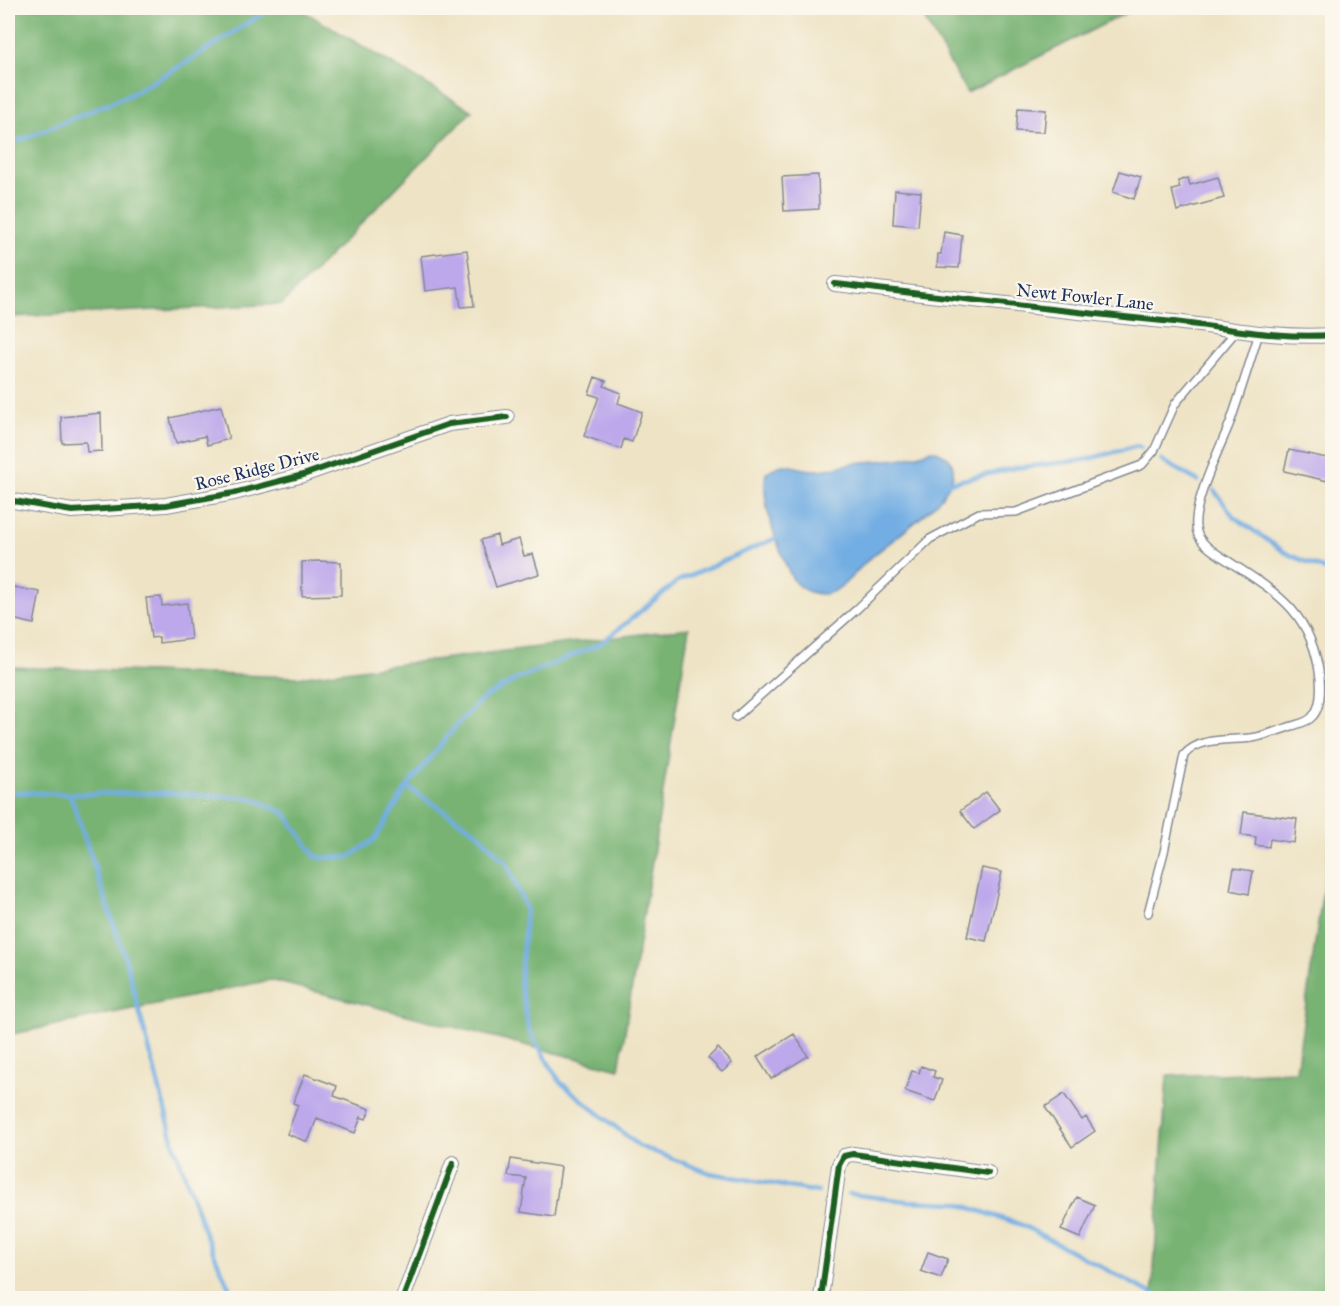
<svg xmlns="http://www.w3.org/2000/svg" width="1340" height="1306" viewBox="0 0 1340 1306" font-family="'IM FELL Great Primer',serif">
<rect width="100%" height="100%" fill="#fbf7ec"/>
<filter id="ink" filterUnits="userSpaceOnUse"><feTurbulence type="fractalNoise" baseFrequency=".0167" numOctaves="2"/><feDisplacementMap in="SourceGraphic" scale="12" xChannelSelector="R" yChannelSelector="G"/><feConvolveMatrix kernelMatrix="1 2 1 2 8 2 1 2 1" color-interpolation-filters="sRGB"/></filter>
<filter id="wash" filterUnits="userSpaceOnUse"><feTurbulence type="fractalNoise" baseFrequency=".008" numOctaves="4" result="noise"/><feDisplacementMap in="SourceGraphic" scale="24" xChannelSelector="R" yChannelSelector="G"/><feGaussianBlur stdDeviation="1.35" result="paint"/><feColorMatrix in="noise" values="0 0 0 0 0 0 0 0 0 0 0 0 0 0 0 0 0 1.4 0 .05"/><feComposite in="paint" operator="in"/></filter>
<g filter="url(#wash)">
<rect width="100%" height="100%" fill="#eee3c5"/>
<path fill="#78b373" stroke="#4a7168" stroke-width="1.5" d="M8 8H298L472 111 282 304 8 317Z
M918 8H1136L967 93Z
M689 628 619 1069 270 980 8 1035V667L297 677Z
M1332 829V1298H1152L1167 1076 1296 1071Z"/>
<path fill="#72ade3" stroke="#466ea0" stroke-width="1.5" d="M932 450C944 453 955 460 953 475 949 503 889 541 868 560 857 570 847 585 834 591 831 593 825 594 821 594 795 593 789 574 781 552 771 526 762 501 766 473 787 457 792 470 814 470 828 471 841 465 855 463 881 460 907 461 932 450Z"/>
<g fill="none" stroke-linecap="round" stroke-linejoin="round">
<path stroke="#72ade3" stroke-width="4.5" d="M8 142 21 140 129 95 189 61 271 8
M1161 460 1198 481
M949 483 1015 468 1084 460 1138 446 1141 448
M1214 490 1234 517 1286 553 1332 573
M407 787 477 832 507 864 526 909 520 983 529 1031 560 1082 639 1146 710 1173 818 1192
M8 792 70 794 167 793 252 798 285 813 315 856 322 858 349 857 375 839 407 787 455 727 482 699 517 679 600 644 678 581 776 538
M70 794 126 961 174 1144 206 1236 234 1298
M849 1194 907 1201 956 1203 1022 1225 1160 1298"/>
</g>
<g id="blocks">
<path fill="#bda8eb" d="M1018 108 1046 110 1044 132 1016 131Z
M1120 171 1141 177 1134 199 1113 192Z
M818 175 819 209 784 211 782 177Z
M1218 177 1224 198 1177 211 1172 190 1180 188 1178 181 1188 178 1190 185Z
M895 190 921 192 918 226 893 224Z
M944 232 962 235 959 268 937 267 938 254H941Z
M467 250 474 306 461 307 458 287 425 291 421 256Z
M595 377 606 381 604 386 621 393 618 403 642 412 632 442 624 439 621 449 584 436 599 397 589 394Z
M221 406 229 439 207 445 205 436 176 443 170 418Z
M101 413 102 451 87 452 86 442 62 443 61 417Z
M1289 450 1332 459 1328 481 1284 471Z
M497 535 499 545 519 539 524 556 533 554 539 574 496 587 481 540Z
M318 561 341 562V595L302 596V562Z
M8 586 40 592 34 624 8 618Z
M161 597 162 606 187 603 191 639 159 643V637L151 638 146 598Z
M986 792 1000 810 974 829 960 811Z
M1244 812 1297 819 1294 843 1270 839 1269 847 1255 845 1256 837 1241 835Z
M982 868 1002 872 986 941 967 937Z
M1234 868 1253 871 1249 894 1230 890Z
M794 1034 808 1056 771 1079 757 1057Z
M718 1048 732 1063 722 1072 708 1058Z
M921 1066 935 1071 933 1077 942 1080 935 1101 905 1091 912 1071 919 1073Z
M305 1074 337 1086 334 1096 370 1109 366 1119 361 1117 355 1133 317 1118 308 1142 287 1134 298 1105 293 1103Z
M1064 1094 1082 1120 1086 1117 1095 1131 1072 1147 1045 1107Z
M511 1159 561 1167 554 1217 521 1212 526 1178 508 1176Z
M1077 1197 1095 1205 1080 1238 1061 1230Z
M928 1252 948 1259 941 1278 921 1271Z"/>
</g>
</g>
<g filter="url(#ink)">
<use href="#blocks" fill-opacity="0" stroke="#848992" stroke-width="1.5"/>
<g fill="none" stroke-linecap="round" stroke-linejoin="round">
<defs>
<path id="lane" d="M736 717 857 609 930 539 979 513 1016 512 1142 465 1154 451 1175 404 1237 330
M1148 913 1164 852 1184 755C1201 735 1233 742 1257 737 1269 734 1280 730 1292 726 1298 724 1308 722 1312 717 1321 708 1321 690 1320 678 1312 610 1274 591 1222 557 1213 551 1200 543 1197 532 1189 509 1222 444 1231 420 1241 391 1250 362 1259 333"/>
<path id="street" d="M835 284C948 297 1061 311 1174 322 1228 328 1278 339 1332 335
M8 500 72 511 166 505 234 493 303 475 449 424 507 417
M403 1298 453 1163
M821 1298 839 1165 844 1156 853 1154 988 1173"/>
</defs>
<use href="#lane" stroke="#848992" stroke-width="10"/>
<use href="#street" stroke="#848992" stroke-width="16"/>
<use href="#lane" stroke="#fff" stroke-width="7"/>
<use href="#street" stroke="#fff" stroke-width="14"/>
<defs>
<path id="cycleway" d="M835 284C948 297 1061 311 1174 322 1228 328 1278 339 1332 335
M8 500 72 511 166 505 234 493 303 475 449 424 507 417
M403 1298 453 1163
M821 1298 839 1165 844 1156 853 1154 988 1173"/>
</defs>
<use href="#cycleway" stroke="#fbf7ec" stroke-width="10"/>
<use href="#cycleway" stroke="#1b5e20" stroke-width="6"/>
</g>
</g>
<g text-anchor="middle" dominant-baseline="central" stroke-width="4.5" stroke-linejoin="round" paint-order="stroke">
<g font-size="18" fill="#1b2f5e" stroke="#fbf7ec">
<text transform="translate(1085 297) rotate(6)">Newt Fowler Lane</text>
<text transform="translate(257 469) rotate(-14)">Rose Ridge Drive</text>
</g>
</g>
<rect width="1340" height="1306" fill="none" stroke="#fbf7ec" stroke-width="30"/>
</svg>
